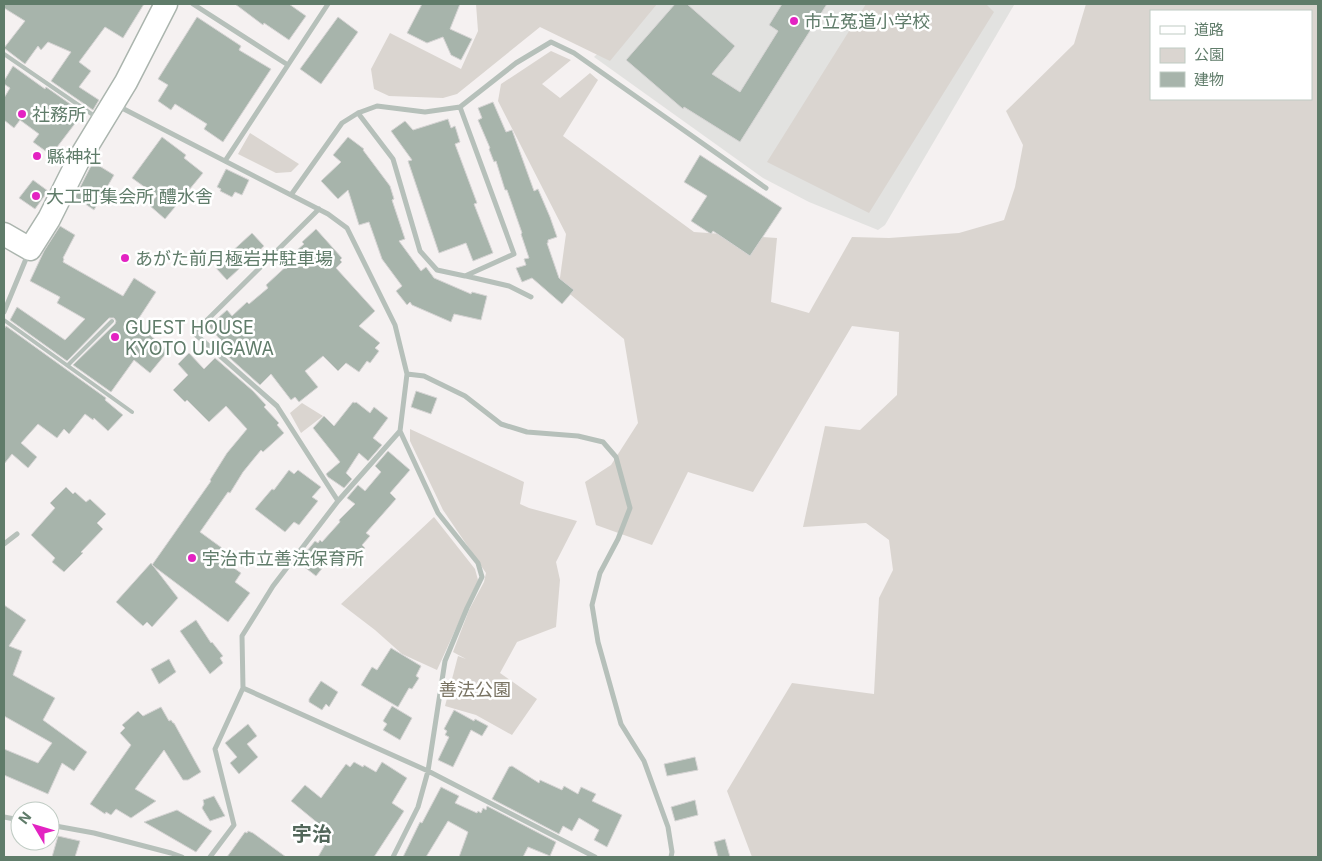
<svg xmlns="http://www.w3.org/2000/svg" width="1322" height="861" viewBox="0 0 1322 861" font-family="Inter,'Noto Sans JP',sans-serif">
<rect width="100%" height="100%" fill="#f5f1f1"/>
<path fill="#e2e2e0" d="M648 4H1012L1014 5 885 225 878 230 809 202 763 178 594 57Z"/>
<path fill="#dad5d0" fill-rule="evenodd" d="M476 4H657L610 61 540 27 457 94 443 98 389 96 374 89 371 69 390 33 461 69 478 31Z
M866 4H986L994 12 869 213 767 162Z
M1086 4H1318V857H752L727 791 792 683 874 694 879 598 893 570 889 540 866 523 803 527 825 426 860 430 897 395 899 332 852 326 753 492 688 472 652 545 596 525 585 482 611 465 638 423 624 339 559 285 566 234 498 101 501 84 551 51 571 60 542 84 560 98 590 73 598 80 563 136 694 232 777 238 771 302 809 313 852 237 889 238 959 233 1004 220 1015 187 1023 145 1006 111 1074 44ZM1151 11H1311V99H1151Z
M250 133 299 164 291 172 276 173 238 154Z
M302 403 323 416 301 433 290 413Z
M410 429 524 482 520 504 529 508 577 521 556 562 560 580 556 627 517 642 500 673 537 699 512 735 476 715 445 706 458 656 466 659 453 652 469 610 484 582 486 573 443 510 410 441Z
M434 517 475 569 478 580 437 670 402 654 375 630 341 604Z"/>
<path fill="#a7b4ab" stroke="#d6d4d4" d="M4 4H144L123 38 105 27 79 62 91 71 79 87 99 100 93 110 51 81 71 52 48 42 41 50 38 46 25 64 4 48 25 21 4 8Z
M235 4H289L306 16 289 40 264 23 263 25Z
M422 4H460L450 29 472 39 461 60 451 55 443 37 427 43 407 33Z
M675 4H687L735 46 712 74 740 92 778 31 769 25 782 4H827L740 142 684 107 683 109 626 60Z
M197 17 241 46 239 50 271 69 223 142 204 129 207 124 175 104 171 110 158 101 168 85 158 79Z
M338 17 358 32 321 84 300 69Z
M13 66 45 89 46 87 83 113 51 155 33 142 39 134 20 120 14 128 4 120V98L10 88 4 84V81Z
M493 102 506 132 512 130 534 191 538 189 550 217 557 237 548 240V243H547L559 278 574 290 562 304 532 278 522 282 516 268 526 265 524 259 529 258 521 234 522 233 507 190H505L496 161 494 162 489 149 490 148 478 120 482 118 478 108Z
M448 119 451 128 455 126 460 142 455 144 477 203 474 204 493 253 473 261 466 243 439 253 408 161 412 160 391 131 405 121 413 130Z
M162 137 186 155 184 158 203 173 165 219 149 205 157 196 132 178Z
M348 137 364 149 363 150 390 186 394 199 392 200 405 239 399 241 421 271 426 267 434 278 471 294 472 292 487 296 481 320 454 314 451 322 412 305 410 302 407 305 396 291 402 286 382 259 369 222 359 225 348 190 338 199 321 181 341 162 333 155Z
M700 155 782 208 750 256 713 231 711 234 691 221 707 196 684 182Z
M93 162 114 175 94 210 75 197Z
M226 169 249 180 242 195 235 192 232 197 220 191 221 189 217 187Z
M33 180 48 191 35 209 19 198Z
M60 226 75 235 63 258 64 259 63 262 123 296 134 278 156 292 137 321 143 327 142 328 168 351 150 373 134 360 111 392 73 365 115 324 116 321 114 318H109L67 361 10 320 17 307 65 340 85 319 57 303 60 297 30 281 44 251Z
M316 229 342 258 340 260 342 262 336 268 375 311 359 326 380 343 375 348 379 351 370 363 367 361 359 372 346 363 338 371 323 356 305 371 318 387 299 402 295 397 291 400 271 374 260 385 222 351 226 347 209 326 227 310 232 316 247 302 249 304 268 288 266 285 292 261 288 258 304 244 302 242Z
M252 233 264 246 227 280 215 267Z
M6 326 106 398 105 400 123 415 108 431 94 418 93 420 85 414 69 434 64 429 57 438 38 424 21 443 37 457 28 468 12 454 4 464V329Z
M189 353 204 369 215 358 253 391 266 405 264 407 279 423 277 425 284 433 263 452 261 450 243 472 230 493 228 492 200 532 222 548 217 556 241 573 235 582 250 593 228 622 152 565 211 481 210 480 227 453 247 429 226 406 209 422 187 400 185 402 173 390 188 375 178 364Z
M416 391 437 398 431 414 411 407Z
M353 402 355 403 356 402 370 413 374 407 388 418 373 438 382 445 368 461 359 453 346 473 352 479 344 488 328 477 326 474 340 462 313 428 324 416 334 426Z
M388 451 410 470 390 493 396 499 366 533 370 536 362 545 365 548 353 561 339 547 316 576 298 562 315 541 318 543 320 540 322 542 340 522 339 520 355 504 347 498 358 485 365 491 381 472 375 466Z
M289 470 294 474 298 470 321 487 312 497 318 501 299 525 294 522 285 532 255 509 272 489 274 490Z
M66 487 73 494 75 492 86 502 90 499 106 514 97 523 103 529 81 552 83 553 64 572 52 562 55 558 31 535 55 508 50 503Z
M151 563 178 598 152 627 147 622 143 626 116 602Z
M4 605 26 620 9 646 22 651 13 675 55 698 43 720 87 752 74 771 62 763 48 794 4 775V749L38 763 52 743 4 716Z
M196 620 211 643 212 642 223 656 220 658 223 663 210 674 180 631Z
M391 648 421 666 416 676 419 678 412 689 409 688 398 707 361 685 372 667 377 670Z
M169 659 176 672 159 684 151 669Z
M321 681 338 692 329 707 326 704 322 710 309 702V699Z
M392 706 412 718 400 740 383 730 387 724 383 721Z
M161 707 169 721 171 720 173 723H174L201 772 188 780H183L164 750 135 789 156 801 131 818 116 809 111 815 106 812 105 814 90 804 131 745 120 733 125 728 122 725 138 711 143 716Z
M454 710 474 721 475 719 488 726 482 736 471 730 453 767 438 760 449 737 445 735 447 731 444 729Z
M248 724 257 736 247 744 258 757 239 774 230 763 237 757 225 743Z
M695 757 698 770 667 776 664 764Z
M354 762 363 767 364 765 376 772 382 762 407 778 392 803 404 811 374 857H318L331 834 291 801 305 785 321 798 346 764 350 767Z
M512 766 539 783 540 780 562 790 564 786 578 794 581 787 596 794 592 801 622 815 607 847 594 840 599 830 579 818 572 831 563 826 559 834 492 799 509 767Z
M441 787 459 796 455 803 477 813 478 811 481 813 483 808 486 810 487 806 556 842 550 856 528 847 523 857H459L468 832 448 821 426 857H403L420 822 422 823Z
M214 796 225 816 210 821 202 808 204 804 203 800Z
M695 800 698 815 675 821 671 807Z
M177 810 212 831 196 852 144 822Z
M248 831 253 833 286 857H227L245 832 247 833Z
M58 836 80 841 75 857H52Z
M725 839 730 857H718L714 842Z"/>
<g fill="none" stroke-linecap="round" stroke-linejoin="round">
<defs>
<path id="primary" d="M4 234 30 249 49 219 78 161 126 82 166 4"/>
</defs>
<use href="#primary" stroke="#abb5ae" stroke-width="25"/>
<path stroke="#b6c0ba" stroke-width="4" d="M4 54 96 117
M4 320 132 412
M68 365 112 321"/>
<path stroke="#b6c0ba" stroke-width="5" d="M193 4 288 65
M118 106 328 214 347 228 395 325 407 374 400 431 438 513 478 563 482 577 467 608 445 661 428 771 418 807 393 857
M358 113 393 159 420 251 437 270 465 276 514 254 460 107
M225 161 328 4
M291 195 342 123 358 113 377 106 425 112 460 107 516 63 551 42 574 53 766 188
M319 209 194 333 277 406 338 501
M466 276 509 286 531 297
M4 312 28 254
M407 374 424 376 465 396 501 424 527 432 578 436 603 442 616 457 630 508 618 539 600 573 592 605 598 642 621 724 644 761 668 827 672 852 671 857
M4 544 17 534
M243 688 428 771 595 857
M4 817 20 820
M50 825 94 833 171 853 182 857
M210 857 234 825 215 749 243 688 242 636 273 586 338 501 400 431"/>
<use href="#primary" stroke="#fff" stroke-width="22"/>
</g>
<g fill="#e323c2" stroke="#fff" stroke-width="2">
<circle cx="794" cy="21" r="5"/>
<circle cx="22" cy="114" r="5"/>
<circle cx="37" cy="156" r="5"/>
<circle cx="36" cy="196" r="5"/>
<circle cx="125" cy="258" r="5"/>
<circle cx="115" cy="337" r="5"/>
<circle cx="192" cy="558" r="5"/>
</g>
<g text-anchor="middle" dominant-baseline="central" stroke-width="5" stroke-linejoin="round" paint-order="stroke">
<g font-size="18" fill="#607c6a" stroke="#fff" text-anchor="start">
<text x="804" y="21">市立菟道小学校</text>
<text x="32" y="114">社務所</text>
<text x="47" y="156">縣神社</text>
<text x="46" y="196">大工町集会所 醴水舎</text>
<text x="135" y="258">あがた前月極岩井駐車場</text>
<text x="125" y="327">GUEST HOUSE<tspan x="125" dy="21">KYOTO UJIGAWA</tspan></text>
<text x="202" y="558">宇治市立善法保育所</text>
</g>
<g font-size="18" fill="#797362" stroke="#fff">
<text x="475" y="689">善法公園</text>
</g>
<g font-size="20" font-weight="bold" fill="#52675a" stroke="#fff">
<text x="312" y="834">宇治</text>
</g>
</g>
<rect width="1322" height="861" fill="none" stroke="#607c6a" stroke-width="10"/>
<rect x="1150" y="10" width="162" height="90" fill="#ffffff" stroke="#bfcbc3"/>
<rect x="1160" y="26" width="25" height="8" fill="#ffffff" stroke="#bfcbc3"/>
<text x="1194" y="35" font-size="15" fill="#607c6a">道路</text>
<rect x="1160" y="48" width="25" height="15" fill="#dad5d0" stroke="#bfcbc3"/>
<text x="1194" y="60" font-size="15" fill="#607c6a">公園</text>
<rect x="1160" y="72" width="25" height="15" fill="#a7b4ab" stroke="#bfcbc3"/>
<text x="1194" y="85" font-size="15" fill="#607c6a">建物</text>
<g transform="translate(35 826) rotate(308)"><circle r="24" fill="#ffffff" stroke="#bfcbc3"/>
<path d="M0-4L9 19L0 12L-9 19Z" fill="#e323c2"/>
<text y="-8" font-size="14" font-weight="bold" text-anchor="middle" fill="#607c6a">N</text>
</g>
</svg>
